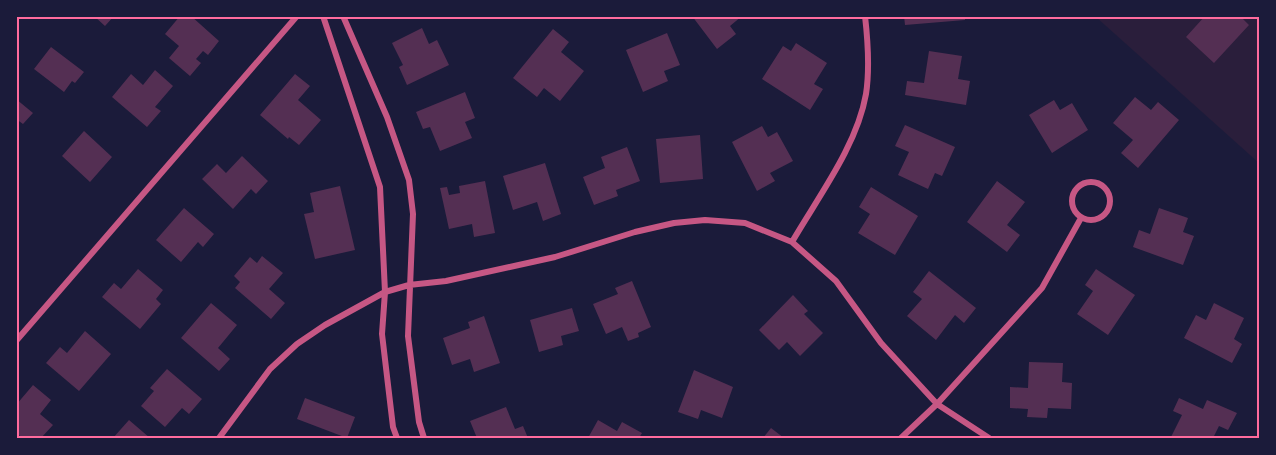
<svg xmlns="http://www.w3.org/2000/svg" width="1276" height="455" viewBox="0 0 1276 455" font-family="'Sofia Sans Condensed',sans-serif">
<rect width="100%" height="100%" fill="#1b1b3a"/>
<path fill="#2a1e3b" d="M1096 17H1259V163Z"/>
<path fill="#542f53" d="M94 16H114L105 26Z
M180 16H191L219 41 208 55 203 51 196 59 201 63 190 76 169 58 179 46 165 34Z
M692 16H742L730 26 736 34 717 49Z
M904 16H965V20L905 25Z
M1205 16H1240L1249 25 1214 63 1186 37Z
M422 28 429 44 437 40 449 65 407 85 399 67 403 65 392 43Z
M553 29 569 42 561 52 584 71 560 101 544 88 537 97 513 78Z
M667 33 680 65 664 71 668 81 643 92 626 50Z
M796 43 827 63 814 84 823 89 810 110 762 79 783 46 791 51Z
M51 47 84 72 75 83 72 81 64 92 34 69Z
M929 51 962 56 958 79 970 81 966 105 905 95 907 81 924 83Z
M155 70 173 86 155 107 161 111 147 127 112 97 131 74 143 85Z
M295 74 310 86 298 100 321 120 299 145 289 137 288 139 260 115Z
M465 92 475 118 465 122 472 138 440 151 430 127 423 129 416 112Z
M1135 97 1151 110 1158 102 1179 120 1138 168 1121 153 1133 140 1113 123Z
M16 99 33 113 23 124 16 119Z
M1054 100 1060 110 1072 103 1088 130 1052 153 1029 115Z
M905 125 955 147 942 176 935 173 928 189 898 175 909 152 895 146Z
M762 126 768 137 777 132 793 161 770 173 775 181 757 191 732 142Z
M84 131 112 157 90 182 62 156Z
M700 135 703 179 660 183 656 139Z
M627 147 640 181 616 190 618 196 594 205 583 177 605 168 601 157Z
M242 156 268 181 256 194 251 189 233 209 202 179 217 164 226 173Z
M545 163 561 214 543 221 537 202 513 210 503 176Z
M485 181 495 233 474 237 472 224 449 229 440 188 447 187 449 195 460 193 459 186Z
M997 181 1025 202 1007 225 1020 235 1007 252 967 222Z
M340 186 355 250 315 259 304 214 314 212 310 193Z
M871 187 918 216 895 255 858 233 870 214 859 207Z
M184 208 214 234 203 247 198 242 181 262 156 240Z
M1159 208 1188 218 1183 232 1194 236 1183 265 1133 247 1139 230 1150 234Z
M262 256 283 273 269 289 285 303 271 319 235 288 240 282 234 276 250 257 257 263Z
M138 269 163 290 156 299 161 304 140 329 102 297 114 283 121 289Z
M1096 269 1135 295 1108 335 1077 314 1093 291 1085 285Z
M929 271 976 308 964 323 955 315 936 340 907 316 922 299 913 292Z
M632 281 651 327 638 333 639 337 628 341 622 327 606 334 593 304 618 294 615 288Z
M793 295 808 311 804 314 823 333 800 356 787 342 779 350 759 330Z
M211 303 237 325 218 348 230 359 219 371 181 338Z
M1214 303 1244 318 1234 339 1242 344 1232 363 1184 338 1196 315 1206 320Z
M572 308 579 331 561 336 563 345 539 352 530 320Z
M484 316 500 363 474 372 470 359 452 365 443 338 470 328 468 322Z
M85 331 111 354 79 391 46 363 60 347 67 353Z
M1029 362 1063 363 1062 382 1072 383 1071 409 1048 408 1047 418 1027 417 1028 409 1010 408V387L1028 388Z
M167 369 202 399 189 414 182 408 165 427 141 406 154 391 150 388Z
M694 370 733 387 722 418 701 410 698 419 678 412Z
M33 385 51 400 40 414 53 425 41 438H23L16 433V405Z
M305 398 355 417 347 438 297 419Z
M1179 398 1203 409 1207 400 1237 413 1228 430 1219 426 1213 438H1174L1171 437 1182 415 1173 411Z
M506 407 515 429 523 426 528 438H477L470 421Z
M129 420 150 438H113Z
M598 420 617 431 622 422 642 433 639 438H588Z
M771 428 784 438H763Z"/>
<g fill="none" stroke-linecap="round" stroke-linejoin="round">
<path stroke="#c65784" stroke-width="6" d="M323 16 380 187 385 292 382 334 393 427 397 438
M343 16 387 117 409 180 413 214 408 336 419 422 424 438
M16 18 18 16
M1072 201a19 19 0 1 1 38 0a19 19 0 1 1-38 0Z
M792 242C818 197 857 146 866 94 870 68 868 42 865 16
M16 341 297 16
M219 438 270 369 297 344 325 325 385 292 409 285 446 281 555 257 635 232 674 223 705 220 745 223 792 242 836 281 881 343 937 404 989 438
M901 438 937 404 1042 288 1081 218"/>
</g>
<rect width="1276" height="455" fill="none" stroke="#1b1b3a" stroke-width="36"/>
<rect x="18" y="18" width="1240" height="419" fill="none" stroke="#ff6b9d" stroke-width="2"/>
</svg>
